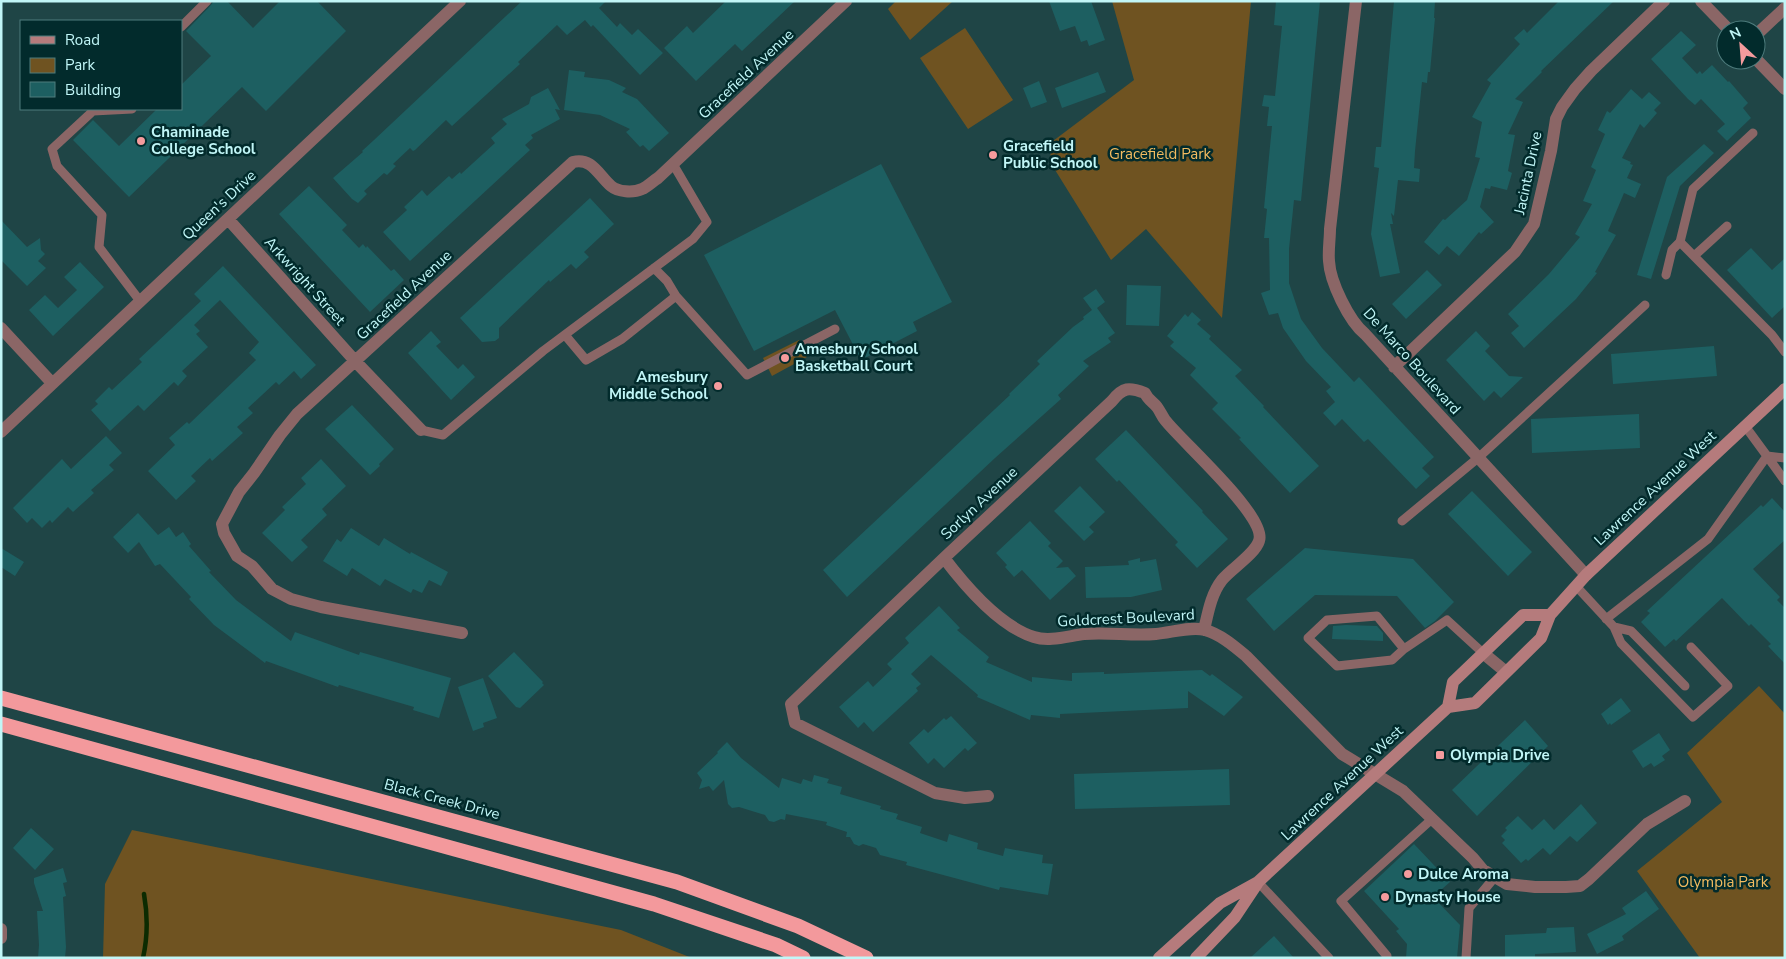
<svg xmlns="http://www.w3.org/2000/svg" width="1786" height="959" viewBox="0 0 1786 959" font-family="'Nunito Sans',sans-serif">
<rect width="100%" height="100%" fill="#1f4546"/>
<path fill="#6f5321" d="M896 1H953L910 40 888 9Z
M1112 1H1251L1222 318 1146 229 1111 260 1052 165 1049 144 1134 80Z
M965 28 1013 100 968 129 920 58Z
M799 340 807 357 772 376 763 358Z
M1759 686 1785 714V958H1700L1637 871 1722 802 1687 753Z
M132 830 621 930 692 958H103L105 884Z"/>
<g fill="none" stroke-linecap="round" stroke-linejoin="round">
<path stroke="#0c2b01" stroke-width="4.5" d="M143 958C148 936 148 917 144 894"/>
</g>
<path fill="#1d5f61" d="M214 1H227L253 28 280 1H317L346 31 266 111 242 87 129 197 73 140 93 120 119 146 157 109H181V85L211 56 186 31 211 5Z
M522 1H606L599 8 617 27 620 23 632 35 638 29 663 53 640 75 593 25 591 27 585 20 567 35 557 25 518 62 520 64 452 126 446 120 415 150 413 151 410 148 393 164 396 166 387 175 384 173 364 191 367 194 358 203 352 199 333 178 363 152 362 151 374 140Z
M726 1H795L742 51 735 44 696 81 664 48 687 26 693 33Z
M1049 1H1091L1105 40 1089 46 1087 40 1081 42 1075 26 1060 31Z
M1276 1H1320L1301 201 1294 200 1289 249V283L1301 319 1322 348 1354 382 1359 377 1434 457 1422 468 1430 476 1416 489 1368 439 1364 442 1342 419 1335 426 1323 413 1335 402 1326 391 1331 387 1306 361 1283 328 1278 313 1269 315 1261 293 1270 290 1269 238H1264L1267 209 1264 208 1272 126H1267L1269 107 1262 106 1264 95 1275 96 1282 26 1274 25Z
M1394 1H1435L1434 18H1435L1430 72H1428L1427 83 1422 82 1415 151 1414 168 1420 169 1419 182 1398 180 1394 216 1391 213 1393 224H1390L1400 273 1380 277 1371 234 1379 168 1374 167 1376 147H1381Z
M1559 1H1614L1541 71 1542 72 1515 99 1523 102 1508 134 1515 135 1508 171 1512 173 1507 190 1491 186 1490 189 1485 188 1480 207 1494 222 1481 234 1479 232 1459 256 1447 246 1439 255 1424 242 1443 219 1445 220 1467 200 1480 158 1475 157 1482 122 1472 117 1491 83 1487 80 1520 44 1514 38 1524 29 1527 33Z
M1681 31 1696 45 1682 58 1697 74 1700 71 1702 74 1712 65 1728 82 1729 81 1748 103 1743 108 1751 118 1727 141 1717 131 1725 124 1701 99 1695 105 1688 99 1651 59Z
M569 70 585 72 584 77 609 80 626 88 622 92 637 99 669 133 649 151 643 145 640 147 626 132 630 129 600 115 564 110Z
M1098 72 1106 92 1062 108 1055 88Z
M1039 81 1047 102 1031 108 1023 88Z
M548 88 560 110 555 109 560 119 531 135 533 138 525 145 530 150 410 261 383 232 407 210 404 207 422 190 427 196 449 176 452 179 460 172 461 174 495 143 491 138 507 124 502 119 529 104 531 97Z
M1631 89 1642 99 1649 92 1661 103 1654 110 1657 113 1644 128 1640 124 1622 158 1631 162 1630 164 1633 165 1627 178 1641 184 1635 198 1624 193 1608 231 1616 235 1595 272 1597 273 1576 299 1524 348 1511 333 1519 326 1508 314 1549 274 1580 237 1575 234 1592 204 1583 201 1596 170 1591 167 1605 134 1598 130 1607 111 1610 113Z
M1704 144 1714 153 1680 186 1651 279 1637 275 1667 177Z
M881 164 952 302 913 322 917 331 861 360 835 310 754 351 704 255Z
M309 186 347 225 342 230 359 248 363 244 366 248 367 246 391 271 394 269 404 280 370 312 279 214Z
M590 198 614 224 584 252 589 257 576 269 571 264 550 282 549 280 499 328V338L495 341 482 342 460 318Z
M1 220 27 247 40 238 41 250 45 254 38 261 46 268 27 286 1 260Z
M1751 248 1772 270 1785 258V306L1772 318 1727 270Z
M80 262 104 287 53 336 29 310 45 295 58 308 77 290 64 277Z
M223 266 316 365 301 379 294 371 279 385 276 382 248 408 253 413 237 427 243 433 222 452 212 461 210 458 191 476 196 481 176 500 148 471 175 445 169 438 187 422 189 424 256 360 249 353 259 342 220 300 194 325 200 331 196 334 208 347 182 371 187 376 178 386 174 382 144 411 138 405 110 431 91 410 98 404 95 401 109 387 112 390 142 362 139 359 201 301 194 294Z
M1427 270 1442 285 1406 319 1392 304Z
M1127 285 1161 286 1159 326 1126 325Z
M1096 289 1105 302 1097 308 1115 333 1108 338 1111 342 1083 361 1089 366 1058 395 1061 399 995 458 847 597 823 570 1010 395 1009 394 1040 364 1037 361 1073 327 1084 319 1083 317 1092 310 1083 298Z
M1192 312 1201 320 1197 324 1211 336 1209 339 1242 370 1235 376 1264 406 1263 407 1319 466 1290 493 1239 439 1241 438 1212 409 1218 403 1190 375 1196 368 1170 346 1174 342 1167 336 1185 314 1188 317Z
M431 331 441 342 436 346 458 369 463 364 475 377 451 400 408 353Z
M1476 331 1490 346 1485 351 1509 376 1523 377 1501 398 1494 391 1484 401 1446 360Z
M1714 346 1717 376 1613 384 1611 354Z
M352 405 394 449 379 464 380 466 370 475 325 429Z
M1639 414 1640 448 1532 453 1531 419Z
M1126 430 1203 511 1202 512 1228 539 1197 568 1175 545 1178 542 1119 480 1117 482 1095 459Z
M106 436 122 453 109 465 114 470 91 490 94 493 73 512 68 507 52 523 50 520 42 528 32 518 27 523 13 508 62 459 71 469Z
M321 459 346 486 322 509 327 515 301 540 308 547 292 562 262 533 285 510 282 507 306 484 301 478Z
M1080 486 1105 512 1089 527 1094 532 1084 541 1054 511Z
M1472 491 1532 552 1508 576 1448 514Z
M1772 498 1785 512V540L1753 569 1780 597 1777 600 1785 608V664L1768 646 1771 644 1751 624 1749 626 1722 598 1676 641 1674 639 1665 647 1641 622 1650 613 1647 611 1761 505 1763 507Z
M138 513 158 535 169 527 176 537 183 532 191 544 189 546 211 571 209 572 236 600 291 641 295 632 359 655 360 652 451 678 439 718 413 710 414 707 339 685 338 687 266 661 265 663 214 625 189 599 191 597 160 564 155 566 139 542 128 553 113 537Z
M1030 521 1051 543 1048 546 1063 561 1056 568 1068 567 1076 576 1050 600 1022 570 1014 577 1005 567 1007 565 996 553Z
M351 528 379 546 384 538 410 554 411 552 448 572 441 586 429 580 422 593 413 589 411 593 385 579 380 586 352 568 347 576 323 561 337 539 341 542Z
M1 548 24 562 15 576 1 567Z
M1305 548 1413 559 1454 602 1435 621 1425 628 1397 596 1315 595 1274 631 1246 599Z
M1140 558V562L1156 559 1162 590 1131 597 1086 598 1085 567 1129 565 1128 561Z
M939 606 960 628 957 630 989 657 986 662 1032 682V677L1072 681V673L1104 672V674L1202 670 1210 676 1212 674 1243 697 1224 716 1188 691V708L1060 714V718L1031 715 1030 720 977 697 978 695 931 655 911 674 921 684 916 688 918 691 873 732 864 722 858 728 839 707 868 681 873 687 892 669 887 664 909 643 905 638Z
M1346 625 1377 626 1383 633V641L1332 639 1333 626Z
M514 652 543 682 542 683 544 685 520 708 516 707 488 676Z
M483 678 497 718 483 723 484 727 473 731 458 687Z
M1621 698 1631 711 1611 725 1610 723 1608 725 1601 714Z
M951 716 977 743 968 751 965 748 944 768 934 758 928 764 909 743 924 729 928 733 944 718 946 720Z
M1525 720 1548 746 1477 816 1452 790Z
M1659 733 1670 750 1662 756 1665 760 1654 767 1651 763 1643 768 1632 751Z
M727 742 741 758 779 788 782 778 801 784 803 779 812 782 814 775 829 779 827 783 842 787 840 794 881 806 880 809 898 814 896 819 922 827 920 833 947 842 949 834 978 843 977 849 1003 856 1005 848 1043 855 1042 863 1053 864 1048 895 1000 887 999 890 906 865 907 862 880 855 876 848 863 844 859 846 854 844 850 837H846L847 832 826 825 827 822 786 814 785 820 781 819 774 822 769 821 765 815 739 807 732 808 728 804 724 780 713 791 709 786 699 789 702 780 697 773 718 753 717 752Z
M1229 769 1230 805 1075 809 1074 774Z
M1581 804 1597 823 1577 842 1570 836 1550 855 1543 848 1528 861 1526 859 1521 863 1502 843 1505 840 1501 836 1507 830 1505 828 1518 816 1532 830 1544 819 1554 830Z
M31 828 54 849 35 870 13 848Z
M1414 844 1450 882 1433 897 1460 925 1457 958H1406L1407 944 1396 931 1399 929 1364 891Z
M63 868 67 882 63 883 66 896 63 897 66 947 65 958H38L39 945 37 911H43L34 883V878Z
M1646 891 1659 909 1622 936 1624 940 1597 954 1587 934 1626 914 1622 908Z
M1574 927 1576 952 1535 954V958H1505V935L1546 933 1547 928Z
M1274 936 1294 958H1250Z"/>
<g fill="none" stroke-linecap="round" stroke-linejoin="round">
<path stroke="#8b6666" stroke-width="9" d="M181 27 207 1
M132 109 93 111 52 149 57 166 102 215 99 247 140 301
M1753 133 1693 189 1680 242 1772 335 1785 352
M1694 256 1727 226
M1666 275 1672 250 1680 242
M676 296 747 375 835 329
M565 335 586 360 622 339 676 296 667 281 654 268
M421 430 443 435 543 351 693 239 707 222 673 164
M1785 458 1767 456 1785 481
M1402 521 1478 458 1645 305
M1576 586 1614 627 1621 643 1693 717 1728 686 1691 647
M1606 619 1708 539 1767 456 1745 426
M1614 627 1631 631 1685 686
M1404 649 1392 660 1337 666 1308 638 1327 620 1377 616 1404 649 1447 620 1483 653
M1258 882 1329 958
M1387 958V956L1341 901 1432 819
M1466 958 1469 908 1494 878"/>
<path stroke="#8b6666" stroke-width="12" d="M1356 1 1330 229C1330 239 1328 251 1329 261 1330 282 1349 321 1365 334L1586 575
M1756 35 1785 8
M228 219 356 362 421 430
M1 328 52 383
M1394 367 1515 252 1534 224 1551 151 1556 119 1562 107 1575 89 1591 71 1664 1
M1 432 460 1
M944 558C966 587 999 626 1034 637 1049 642 1068 636 1084 634 1108 632 1132 636 1156 634 1170 633 1191 626 1205 630 1220 634 1234 646 1246 656L1342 754 1403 791 1473 858 1483 870 1507 884 1535 887H1566L1580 886 1589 879 1647 824 1685 801
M462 633 321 607 291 599 272 589 252 566 237 556 224 533 222 524 239 492 254 473 280 435 297 414 573 162C592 157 599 176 611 186 618 192 633 193 642 189 647 187 653 181 658 178L846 1
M1483 653 1506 672
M988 796 965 798 935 793 795 723 791 704 944 558 1112 401C1123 387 1129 387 1145 393 1148 400 1153 402 1157 407 1160 411 1162 416 1165 420 1181 441 1268 517 1259 541 1255 554 1231 569 1222 580 1211 594 1208 613 1204 630
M1 929V938"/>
<path stroke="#8b6666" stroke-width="12" d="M1701 1 1729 30
M1756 59 1785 89"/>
<path stroke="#b57b7c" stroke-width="12" d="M1448 707 1453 682 1523 615H1550
M1159 958 1220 903 1258 882 1448 707 1475 703 1541 638 1550 615 1586 575 1785 389
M1196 958 1235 917 1257 884"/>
<path stroke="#f3999c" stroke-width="15" d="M1 698 677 882 798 926 866 958
M1 724 654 904 776 945 803 958"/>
</g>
<g fill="#f59b9d" stroke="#022b2c" stroke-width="2">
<circle cx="141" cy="141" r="5"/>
<circle cx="993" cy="155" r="5"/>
<circle cx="785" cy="358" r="5"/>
<circle cx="718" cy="386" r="5"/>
<rect x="1435" y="750" width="10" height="10" rx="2.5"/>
<circle cx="1408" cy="874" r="5"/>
<circle cx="1385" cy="897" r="5"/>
</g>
<g text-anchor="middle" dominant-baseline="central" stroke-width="5" stroke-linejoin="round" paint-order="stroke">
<g font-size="15" fill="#c1f6f7" stroke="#022b2c">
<text transform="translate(746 74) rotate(-43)">Gracefield Avenue</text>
<text transform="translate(1528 173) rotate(-78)">Jacinta Drive</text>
<text transform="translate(219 205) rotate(-43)">Queen's Drive</text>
<text transform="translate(305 281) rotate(48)">Arkwright Street</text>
<text transform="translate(404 295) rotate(-43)">Gracefield Avenue</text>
<text transform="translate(1412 361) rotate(48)">De Marco Boulevard</text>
<text transform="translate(1655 488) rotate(-43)">Lawrence Avenue West</text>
<text transform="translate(979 503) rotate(-43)">Sorlyn Avenue</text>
<text transform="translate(1126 618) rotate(-3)">Goldcrest Boulevard</text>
<text transform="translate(1342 783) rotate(-43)">Lawrence Avenue West</text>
<text transform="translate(442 799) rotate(15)">Black Creek Drive</text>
</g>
<g font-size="15" font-weight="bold" fill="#c1f6f7" stroke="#022b2c" text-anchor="start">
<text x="151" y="132">Chaminade<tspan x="151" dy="17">College School</tspan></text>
<text x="1003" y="146">Gracefield<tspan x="1003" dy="17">Public School</tspan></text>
<text x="795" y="349">Amesbury School<tspan x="795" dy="17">Basketball Court</tspan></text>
<text x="708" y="377" text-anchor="end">Amesbury<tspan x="708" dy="17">Middle School</tspan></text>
<text x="1450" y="755">Olympia Drive</text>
<text x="1418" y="874">Dulce Aroma</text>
<text x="1395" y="897">Dynasty House</text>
</g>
<g font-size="15" fill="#f2bb60" stroke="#022b2c">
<text x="1160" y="154">Gracefield Park</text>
<text x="1723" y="882">Olympia Park</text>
</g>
</g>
<rect width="1786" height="959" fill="none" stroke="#c1f6f7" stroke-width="5"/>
<rect x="20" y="20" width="162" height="90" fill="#022b2c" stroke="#4e7c7d"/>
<rect x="30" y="36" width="25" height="8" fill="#b57b7c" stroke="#4e7c7d"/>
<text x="65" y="45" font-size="15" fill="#c1f6f7">Road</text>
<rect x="30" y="58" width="25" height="15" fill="#6f5321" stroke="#4e7c7d"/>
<text x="65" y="70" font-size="15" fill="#c1f6f7">Park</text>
<rect x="30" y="82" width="25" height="15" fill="#1d5f61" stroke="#4e7c7d"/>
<text x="65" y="95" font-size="15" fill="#c1f6f7">Building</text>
<g transform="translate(1741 45) rotate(334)"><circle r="24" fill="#022b2c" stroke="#4e7c7d"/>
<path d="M0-4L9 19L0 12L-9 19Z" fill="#f59b9d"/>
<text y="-8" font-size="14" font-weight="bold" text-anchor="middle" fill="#c1f6f7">N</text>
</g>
</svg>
